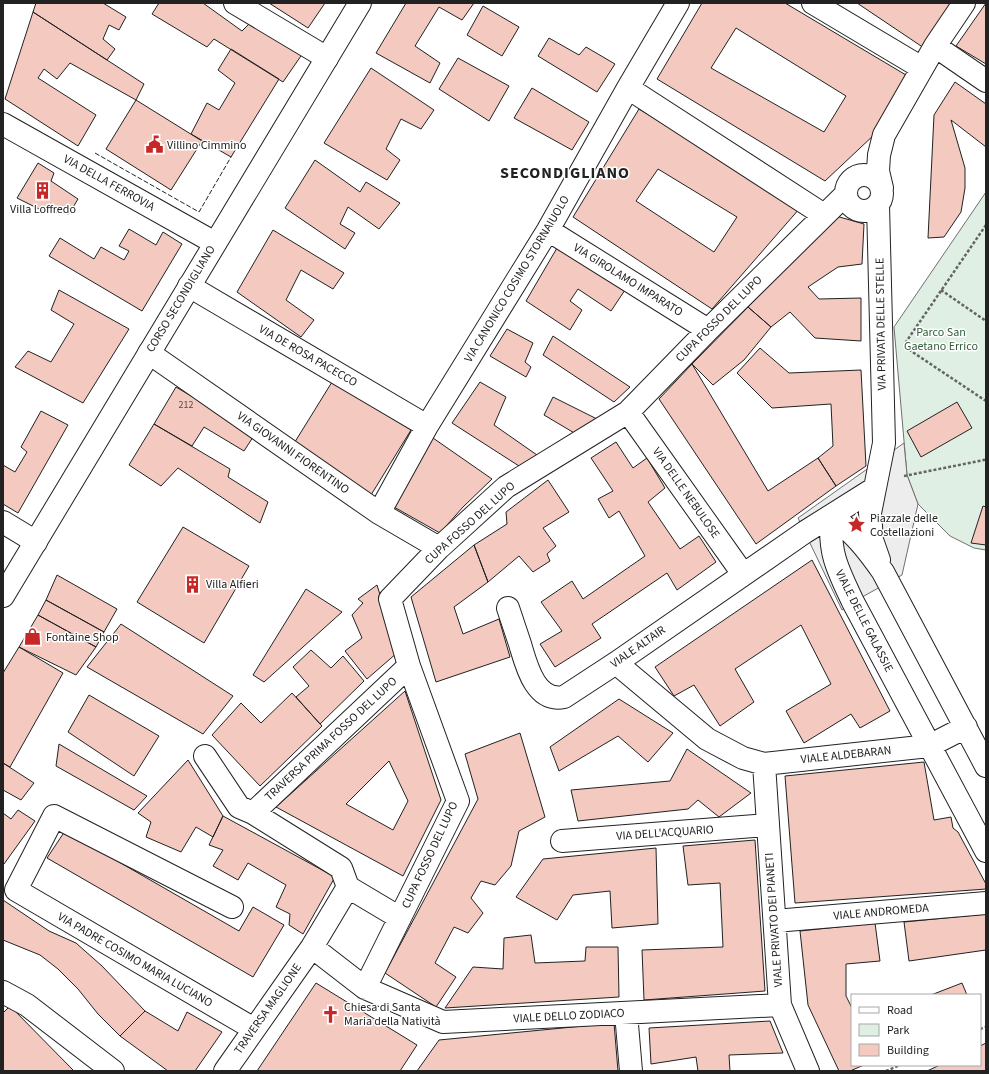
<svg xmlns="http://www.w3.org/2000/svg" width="989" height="1074" viewBox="0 0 989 1074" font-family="'Source Sans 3',sans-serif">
<rect width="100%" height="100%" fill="#fff"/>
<path fill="#e0efe3" stroke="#6f6f6f" d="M986 192V550L974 548 950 536 918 504 907 475 894 327Z"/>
<path fill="#ededed" stroke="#6f6f6f" d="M904 443 907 475 918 504 902 575 853 602 842 610 798 518Z"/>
<path fill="#f3c9c0" stroke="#222" fill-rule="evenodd" d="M36 3H103L126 17 119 30 109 25 103 39 115 49 107 60 33 12Z
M159 3H203L242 31 251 22 303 53 283 82 214 39 207 47 152 14Z
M269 3H325L308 28Z
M406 3H474L462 20 439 7 415 46 440 63 430 83 376 53Z
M702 3H785L911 78 876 133 825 181 657 79ZM736 28 846 96 824 132 711 68Z
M857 3H956L927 50Z
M986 3V64L956 46Z
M483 6 519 27 502 56 467 35Z
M33 12 144 84 136 100 70 63 57 79 44 69 38 78 96 115 78 146 5 99Z
M549 38 579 55 586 47 615 64 597 92 538 56Z
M231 49 279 79 231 157 191 134 207 103 219 110 235 83 218 70Z
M458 58 509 86 489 121 439 89Z
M371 68 434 110 421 129 401 119 386 149 400 160 387 180 324 143Z
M955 82 986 104V147L951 120 965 168V188L961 212 944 237 928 238 934 115Z
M532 88 589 122 572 150 514 118Z
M136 100 202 141 171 190 106 149Z
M639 109 800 208 712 309 573 217ZM658 169 737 217 714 252 636 201Z
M315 160 360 192 366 182 400 203 379 229 348 207 340 224 355 233 345 249 285 208Z
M38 163 54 173 51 181 78 199 69 214 41 210 17 198Z
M836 216 864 224 862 264 838 267 808 287 819 299 861 298V341L815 338 790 312 771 327 748 307Z
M129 229 156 245 163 232 182 244 142 311 49 256 60 238 94 259 101 247 124 260 129 251 119 246Z
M273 230 344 273 333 289 301 270 286 300 314 320 301 337 237 292Z
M557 248 625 290 611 311 578 289 570 301 582 310 570 330 526 301Z
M59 290 129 329 83 403 15 367 28 351 51 362 74 324 51 310Z
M748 307 771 327 744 360 713 385 692 364Z
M507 329 533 343 525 362 531 367 526 377 490 356Z
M553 336 630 387 614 402 543 355Z
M760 348 789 373 861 370 866 466 836 486 818 458 833 446 831 404 772 408 737 373Z
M692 364 768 491 818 458 836 486 756 544 659 399Z
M332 382 411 430 371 495 293 445Z
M480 382 506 397 494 425 537 455 519 466 452 423Z
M176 387 255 434 244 451 204 427 192 446 154 424Z
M553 397 597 419 576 434 544 415Z
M957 402 972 428 921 457 907 431Z
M41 411 68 425 18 513 3 504V465L15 472 27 452 21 447Z
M154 424 230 469 228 477 268 502 260 523 178 468 161 486 129 465Z
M433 438 492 479 463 507 440 533 394 507Z
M616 442 633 468 647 458 665 488 648 502 680 549 699 536 716 562 677 590 667 573 592 624 601 638 555 667 540 644 562 631 541 602 572 581 583 599 645 556 619 511 609 518 598 499 613 491 591 458Z
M548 480 569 512 543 528 556 546 547 554 550 561 533 572 519 556 488 582 474 545 507 524 506 512Z
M983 506 986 507V545L971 543Z
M183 527 249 566 204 643 137 602Z
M474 545 488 582 454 607 463 634 499 619 510 657 436 682 411 597Z
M812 560 890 711 860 728 851 714 804 743 786 711 831 684 801 625 735 669 754 702 720 726 694 685 674 696 655 667Z
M57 575 117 609 104 632 46 600Z
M377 585 398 652 367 679 345 651 362 638 352 615 363 603 358 599Z
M306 589 342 612 264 682 253 675Z
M46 600 104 632 96 647 38 615Z
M38 615 96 647 76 675 19 647Z
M121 624 233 696 203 734 87 667Z
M19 647 63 673 10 767 3 763V673Z
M311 650 331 668 343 656 364 681 320 724 296 697 309 686 293 667Z
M405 691 441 800 403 876 276 807ZM389 761 408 801 393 830 346 804Z
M292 693 322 726 260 786 212 735 241 703 261 723Z
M89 695 159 736 134 776 68 732Z
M619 699 673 733 648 762 618 736 559 771 550 747Z
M520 733 545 817 519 831 511 866 495 885 481 881 471 898 483 913 468 933 454 927 435 963 456 977 436 1007 385 973 478 799 465 754Z
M59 744 147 796 134 810 56 766Z
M687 749 751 793 719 817 698 800 688 809 578 821 571 790 670 781Z
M188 760 223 816 213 837 196 827 181 852 146 837 151 822 138 813Z
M924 762 934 820 951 817 953 828 958 832 986 884V889L795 903 785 776Z
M3 763 34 783 21 800 3 790Z
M18 810 35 821 4 864 3 863V813L11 819Z
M223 816 335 877 303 934 289 925 290 914 276 907 286 885 248 863 238 880 213 866 223 850 209 845Z
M65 831 239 931 253 907 284 925 253 977 47 858Z
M755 840 765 991 644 1000 642 950 723 947 720 883 688 885 683 846Z
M656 848 658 924 612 928 610 891 573 895 557 920 516 897 543 859Z
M3 900 49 931 76 943 102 966 145 1011 120 1036 98 1014 78 989 58 969 40 955 3 940Z
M986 914V950L909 961 904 922Z
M875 923 880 961 846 964V996L852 1008V1065H864L850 1071H839L808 1005 800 931Z
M531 935 535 963 585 961 586 947H618L619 997 445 1008 473 967 503 969 504 938Z
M316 983 417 1045 400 1071H257Z
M962 983 967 995H931Z
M10 1006 74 1071H3V1013Z
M145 1011 178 1031 187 1012 222 1032 195 1071H168L120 1036Z
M770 1021 783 1053 729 1055 730 1071H698L696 1057 651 1064 649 1028Z
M614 1023 618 1071H417L439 1040Z
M986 1043V1071H927L940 1065H980V1046Z"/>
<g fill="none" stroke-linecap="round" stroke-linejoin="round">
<defs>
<path id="minor" d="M235 3 327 58
M813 3 922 68
M935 46 986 81
M628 88 824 215
M3 124 215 243
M846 193a18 18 0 1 1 36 0a18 18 0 1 1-36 0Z
M882 188 878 171 879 155 884 135 935 46 964 3
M548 230 708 330
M189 286 427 426
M149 353 379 513 439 548
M628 412 743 574
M875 488 870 513 872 540 879 560
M379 513 427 426 548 230 628 88 678 3
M832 516C828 553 838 570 853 602L986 851
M832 516C854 533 867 549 883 572L986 766
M3 522 36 542
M508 608C512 620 516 632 520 644 526 664 535 703 564 697L616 663 805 532 875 488 884 443 878 205
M616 663 707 739 743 758 764 764 929 746 966 727
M205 756 239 807 253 813 341 868 348 887
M764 764 780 1005 808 1071
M253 813 409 666
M562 841 768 825
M232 907 54 816 16 890 254 1029
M400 918 348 887 312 947 365 988 458 801 409 666 390 599 439 548 506 487 628 412 708 330 846 194
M775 921 986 903
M365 988 443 1022 780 1005
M3 992 27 1005 113 1071
M626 1013 631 1071
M225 1071 312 947"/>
<path id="major" d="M3 596 360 3"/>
</defs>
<use href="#minor" stroke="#222" stroke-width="24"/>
<use href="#major" stroke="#222" stroke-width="24"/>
<path stroke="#646464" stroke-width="2.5" stroke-dasharray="3 2" stroke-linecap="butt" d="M986 225 906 342 908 349 986 401
M941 290 986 321
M904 476 984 460 986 457
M980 1029 986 1027
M886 1071 900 1065"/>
<use href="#minor" stroke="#fff" stroke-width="22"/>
<use href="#major" stroke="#fff" stroke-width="22"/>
<path stroke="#222" stroke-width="1" stroke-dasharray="5 2" stroke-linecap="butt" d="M95 153 199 212 231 157"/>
</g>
<defs>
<symbol id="civic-bare" viewBox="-9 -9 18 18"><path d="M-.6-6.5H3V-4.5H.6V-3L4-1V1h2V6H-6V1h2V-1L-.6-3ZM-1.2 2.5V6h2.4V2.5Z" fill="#c62828" stroke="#fff" stroke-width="2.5" paint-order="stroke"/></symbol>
<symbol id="building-bare" viewBox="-9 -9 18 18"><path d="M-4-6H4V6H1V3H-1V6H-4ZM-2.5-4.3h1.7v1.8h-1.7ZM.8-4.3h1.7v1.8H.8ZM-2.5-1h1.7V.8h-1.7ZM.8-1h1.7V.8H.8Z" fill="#c62828" stroke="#fff" stroke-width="2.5" paint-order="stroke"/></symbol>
<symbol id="sight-bare" viewBox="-9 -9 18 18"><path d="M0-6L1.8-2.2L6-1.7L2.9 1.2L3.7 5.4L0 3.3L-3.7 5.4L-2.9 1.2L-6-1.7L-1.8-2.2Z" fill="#c62828" stroke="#fff" stroke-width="2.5" paint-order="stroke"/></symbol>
<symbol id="shop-bare" viewBox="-9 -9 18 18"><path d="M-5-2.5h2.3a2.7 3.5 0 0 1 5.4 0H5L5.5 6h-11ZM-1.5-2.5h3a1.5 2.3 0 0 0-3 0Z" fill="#c62828" stroke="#fff" stroke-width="2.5" paint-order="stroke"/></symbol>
<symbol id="church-bare" viewBox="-9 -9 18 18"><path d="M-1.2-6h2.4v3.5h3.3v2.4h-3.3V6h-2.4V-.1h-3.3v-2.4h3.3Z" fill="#c62828" stroke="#fff" stroke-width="2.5" paint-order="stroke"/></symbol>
</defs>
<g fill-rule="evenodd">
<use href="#civic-bare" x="142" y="132" width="25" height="25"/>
<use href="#building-bare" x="30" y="178" width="25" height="25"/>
<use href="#sight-bare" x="844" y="512" width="25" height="25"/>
<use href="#building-bare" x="180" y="572" width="25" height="25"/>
<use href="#shop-bare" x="20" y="624" width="25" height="25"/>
<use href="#church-bare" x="318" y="1002" width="25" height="25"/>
</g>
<g text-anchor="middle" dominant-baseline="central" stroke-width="3" stroke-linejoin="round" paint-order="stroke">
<g font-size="10" fill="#564c4a">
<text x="186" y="405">212</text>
</g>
<g font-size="12" fill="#222" stroke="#fff" text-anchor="start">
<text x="167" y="145">Villino Cimmino</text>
<text x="43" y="209" text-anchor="middle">Villa Loffredo</text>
<text x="870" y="518">Piazzale delle<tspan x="870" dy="14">Costellazioni</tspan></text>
<text x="206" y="584">Villa Alfieri</text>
<text x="46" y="637">Fontaine Shop</text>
<text x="344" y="1007">Chiesa di Santa<tspan x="344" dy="14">Maria della Natività</tspan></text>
</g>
<g font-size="12" fill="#222" stroke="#fff">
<text transform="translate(109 183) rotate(29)">VIA DELLA FERROVIA</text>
<text transform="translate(517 279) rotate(-59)">VIA CANONICO COSIMO STORNAIUOLO</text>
<text transform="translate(628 280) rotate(32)">VIA GIROLAMO IMPARATO</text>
<text transform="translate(181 299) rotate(-59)">CORSO SECONDIGLIANO</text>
<text transform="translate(719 319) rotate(-45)">CUPA FOSSO DEL LUPO</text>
<text transform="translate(881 324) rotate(-91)">VIA PRIVATA DELLE STELLE</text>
<text transform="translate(308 356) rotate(30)">VIA DE ROSA PACECCO</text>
<text transform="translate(293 453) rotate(35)">VIA GIOVANNI FIORENTINO</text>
<text transform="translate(686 493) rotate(55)">VIA DELLE NEBULOSE</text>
<text transform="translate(470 523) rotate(-42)">CUPA FOSSO DEL LUPO</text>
<text transform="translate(864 621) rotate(63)">VIALE DELLE GALASSIE</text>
<text transform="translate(638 647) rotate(-35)">VIALE ALTAIR</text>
<text transform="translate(331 739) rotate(-43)">TRAVERSA PRIMA FOSSO DEL LUPO</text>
<text transform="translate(846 755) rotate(-6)">VIALE ALDEBARAN</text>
<text transform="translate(665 833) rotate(-4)">VIA DELL'ACQUARIO</text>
<text transform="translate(430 855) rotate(-65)">CUPA FOSSO DEL LUPO</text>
<text transform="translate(881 912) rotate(-5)">VIALE ANDROMEDA</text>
<text transform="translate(774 920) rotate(-94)">VIALE PRIVATO DEI PIANETI</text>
<text transform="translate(135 960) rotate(30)">VIA PADRE COSIMO MARIA LUCIANO</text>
<text transform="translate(268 1009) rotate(-55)">TRAVERSA MAGLIONE</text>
<text transform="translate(569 1016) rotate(-3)">VIALE DELLO ZODIACO</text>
</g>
<g font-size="12" fill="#2f5e38" stroke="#fff">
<text x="941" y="332">Parco San<tspan x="941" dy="14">Gaetano Errico</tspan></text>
</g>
<g font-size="16" font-weight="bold" letter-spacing="1" fill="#222" stroke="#fff">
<text x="565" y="173">SECONDIGLIANO</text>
</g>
</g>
<rect width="989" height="1074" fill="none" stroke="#222222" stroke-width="8"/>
<rect x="851" y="994" width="130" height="72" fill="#ffffff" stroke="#a7a7a7"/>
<rect x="859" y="1007" width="20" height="6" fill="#ffffff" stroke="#a7a7a7"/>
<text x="887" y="1014" font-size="12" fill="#222222">Road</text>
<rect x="859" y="1024" width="20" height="12" fill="#e0efe3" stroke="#a7a7a7"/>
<text x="887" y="1034" font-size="12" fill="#222222">Park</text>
<rect x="859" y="1044" width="20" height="12" fill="#f3c9c0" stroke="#a7a7a7"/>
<text x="887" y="1054" font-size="12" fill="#222222">Building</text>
</svg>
